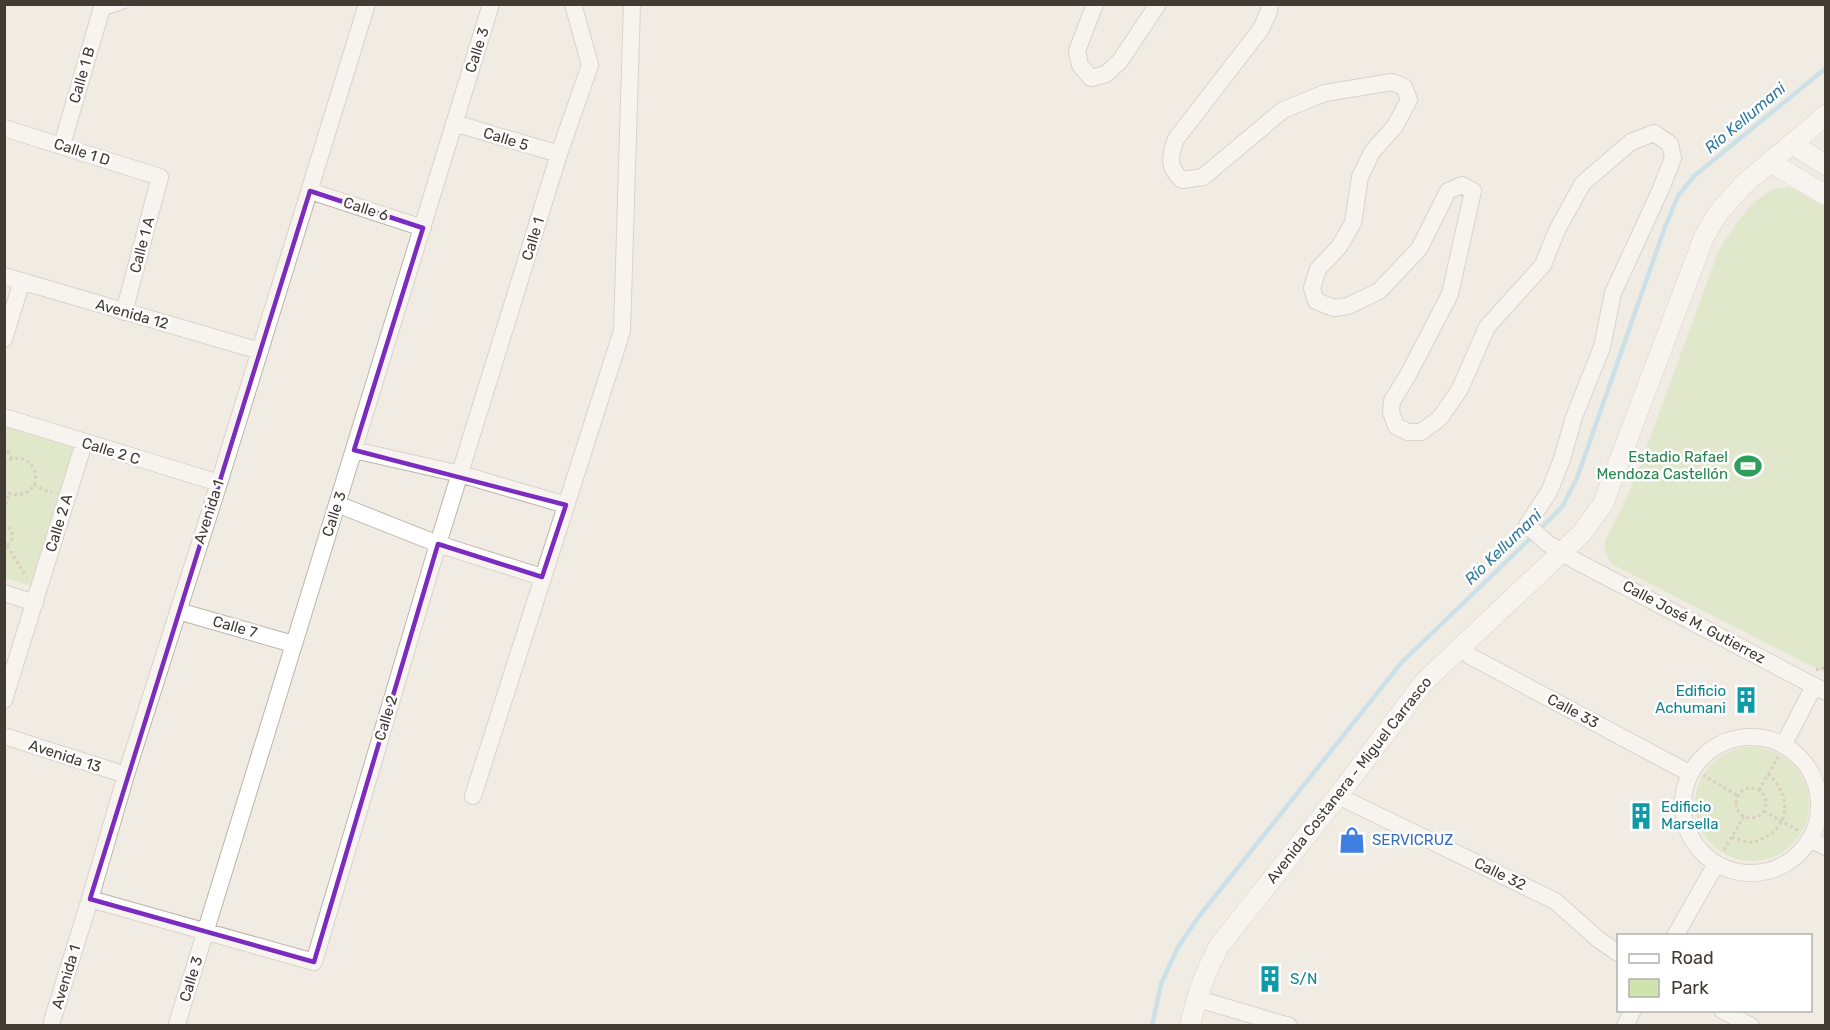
<svg xmlns="http://www.w3.org/2000/svg" width="1830" height="1030" viewBox="0 0 1830 1030" font-family="Rubik,sans-serif">
<rect width="100%" height="100%" fill="#f0ebe3"/>
<path fill="#cfe3ad" d="M1781 187 1792 188 1825 207V673L1621 569 1612 564 1607 556 1604 546 1607 536 1624 504 1639 468 1718 252C1731 230 1755 192 1781 187Z
M4 425 74 445 33 586 5 578Z
M1695 804a57 57 0 1 1 114 0a57 57 0 1 1-114 0Z"/>
<g fill="none" stroke-linecap="round" stroke-linejoin="round">
<path stroke="#a1d3eb" stroke-width="4.5" d="M1539 530 1562 507 1577 478 1665 227 1678 196 1694 176 1826 68
M1152 1026 1161 984 1178 947 1200 915 1402 662 1533 536"/>
<defs>
<path id="service" d="M101 12 125 4"/>
<path id="minor" d="M1095 4 1077 51 1080 65 1091 78 1106 74 1120 61 1158 4
M1270 4 1269 11 1261 29 1176 139C1170 155 1167 167 1182 180L1203 177 1283 110 1325 93 1392 82 1404 87 1409 100 1395 126 1372 152 1360 177 1353 223 1339 247 1318 269 1312 288 1316 301 1334 308 1348 306 1379 291 1419 249 1448 191 1462 185 1473 191 1450 294 1408 375 1392 401 1391 412 1396 426 1408 432H1421L1440 418 1460 389 1487 327 1543 265 1557 230 1583 183 1631 142 1654 133 1670 144 1673 158 1660 191 1613 293 1602 347 1574 417 1562 459 1549 492 1527 525 1547 543 1576 561 1826 692
M454 123 559 154
M4 128 160 177 124 312
M62 145 103 4
M310 191 423 228
M4 276 260 351
M4 339 22 281
M4 417 219 483
M354 450 460 474 566 505
M337 504 438 544 542 577
M4 593 35 603
M178 611 293 644
M1461 645 1470 656 1689 773
M4 700 84 443
M4 736 126 775
M1683 805a68 68 0 1 1 136 0a68 68 0 1 1-136 0Z
M1784 744 1814 686
M473 796 622 331 632 4
M1338 796 1555 901 1599 940 1618 953
M1811 840 1826 847
M90 899 314 962 438 544 559 154 590 65 573 4
M1675 936 1716 864
M1195 998 1289 1026
M1722 1010 1751 1026
M52 1021 90 899 126 775 219 483 367 4
M177 1024 491 4
M1625 1026 1633 1010"/>
<path id="tertiary" d="M1792 144 1826 165
M1771 163 1826 195
M1190 1026C1196 997 1205 972 1219 946L1338 796 1425 681 1582 533 1603 504 1704 237 1718 213 1743 185 1826 115"/>
</defs>
<use href="#service" stroke="#beb5a9" stroke-width="10"/>
<use href="#minor" stroke="#beb5a9" stroke-width="18"/>
<use href="#tertiary" stroke="#beb5a9" stroke-width="21"/>
<path stroke="#bcac98" stroke-width="3" stroke-dasharray="3 3" stroke-linecap="butt" d="M4 446 12 458
M4 463C32 444 49 487 22 494 15 496 10 494 4 490
M34 485 52 493
M4 510 9 493
M4 523C15 530 15 541 4 547
M7 546 27 577
M1816 670 1826 667
M1703 775 1738 796
M1736 803a15 15 0 1 1 30 0a15 15 0 1 1-30 0Z
M1759 790 1778 757
M1764 811 1799 831
M1732 837C1737 839 1744 842 1750 842 1755 843 1762 839 1767 836 1793 822 1788 790 1768 774
M1724 850 1744 816"/>
<use href="#service" stroke="#fff" stroke-width="8"/>
<use href="#minor" stroke="#fff" stroke-width="16"/>
<use href="#tertiary" stroke="#fff" stroke-width="20"/>
</g>
<path d="M0 0H1830V1030H0ZM310 191 423 228 354 450 566 505 542 577 438 544 314 962 90 899Z" fill="#f0ebe3" fill-opacity=".55" fill-rule="evenodd"/>
<path fill="none" stroke="#7b2cbf" stroke-width="4.5" stroke-linejoin="round" d="M310 191 423 228 354 450 566 505 542 577 438 544 314 962 90 899Z"/>
<defs>
<symbol id="stadium-bare" viewBox="-9 -9 18 18"><path d="M0-5a6.5 5 0 1 0 0 10a6.5 5 0 1 0 0-10ZM-3.5-1.8h7v3.6h-7Z" fill="#2e9e5b" stroke="#fff" stroke-width="2.5" paint-order="stroke"/></symbol>
<symbol id="building-bare" viewBox="-9 -9 18 18"><path d="M-4-6H4V6H1V3H-1V6H-4ZM-2.5-4.3h1.7v1.8h-1.7ZM.8-4.3h1.7v1.8H.8ZM-2.5-1h1.7V.8h-1.7ZM.8-1h1.7V.8H.8Z" fill="#0f9aa8" stroke="#fff" stroke-width="2.5" paint-order="stroke"/></symbol>
<symbol id="shop-bare" viewBox="-9 -9 18 18"><path d="M-5-2.5h2.3a2.7 3.5 0 0 1 5.4 0H5L5.5 6h-11ZM-1.5-2.5h3a1.5 2.3 0 0 0-3 0Z" fill="#3f7fe0" stroke="#fff" stroke-width="2.5" paint-order="stroke"/></symbol>
</defs>
<g fill-rule="evenodd">
<use href="#stadium-bare" x="1729" y="447" width="38" height="38"/>
<use href="#building-bare" x="1727" y="681" width="38" height="38"/>
<use href="#building-bare" x="1622" y="797" width="38" height="38"/>
<use href="#shop-bare" x="1333" y="821" width="38" height="38"/>
<use href="#building-bare" x="1251" y="960" width="38" height="38"/>
</g>
<g text-anchor="middle" dominant-baseline="central" stroke-width="5" stroke-linejoin="round" paint-order="stroke">
<g font-size="15" fill="#413b33" stroke="#fff">
<text transform="translate(477 50) rotate(-72)">Calle 3</text>
<text transform="translate(82 75) rotate(-74)">Calle 1 B</text>
<text transform="translate(506 139) rotate(17)">Calle 5</text>
<text transform="translate(82 152) rotate(18)">Calle 1 D</text>
<text transform="translate(366 209) rotate(18)">Calle 6</text>
<text transform="translate(533 239) rotate(-73)">Calle 1</text>
<text transform="translate(142 245) rotate(-75)">Calle 1 A</text>
<text transform="translate(132 314) rotate(16)">Avenida 12</text>
<text transform="translate(111 451) rotate(17)">Calle 2 C</text>
<text transform="translate(209 512) rotate(-72)">Avenida 1</text>
<text transform="translate(334 514) rotate(-72)">Calle 3</text>
<text transform="translate(59 523) rotate(-73)">Calle 2 A</text>
<text transform="translate(1694 622) rotate(28)">Calle José M. Gutierrez</text>
<text transform="translate(235 627) rotate(16)">Calle 7</text>
<text transform="translate(1573 711) rotate(28)">Calle 33</text>
<text transform="translate(386 718) rotate(-73)">Calle 2</text>
<text transform="translate(65 756) rotate(18)">Avenida 13</text>
<text transform="translate(1349 780) rotate(-52)">Avenida Costanera - Miguel Carrasco</text>
<text transform="translate(1500 874) rotate(26)">Calle 32</text>
<text transform="translate(66 977) rotate(-73)">Avenida 1</text>
<text transform="translate(191 979) rotate(-73)">Calle 3</text>
</g>
<g font-size="15" fill="#27864d" stroke="#fff" text-anchor="end">
<text x="1728" y="457">Estadio Rafael<tspan x="1728" dy="17">Mendoza Castellón</tspan></text>
</g>
<g font-size="15" fill="#0d838f" stroke="#fff" text-anchor="start">
<text x="1726" y="691" text-anchor="end">Edificio<tspan x="1726" dy="17">Achumani</tspan></text>
<text x="1661" y="807">Edificio<tspan x="1661" dy="17">Marsella</tspan></text>
<text x="1290" y="979">S/N</text>
</g>
<g font-size="15" fill="#366cbe" stroke="#fff" text-anchor="start">
<text x="1372" y="840">SERVICRUZ</text>
</g>
<g font-size="16" font-style="italic" fill="#317a9f" stroke="#fff">
<text transform="translate(1745 118) rotate(-40)">Río Kellumani</text>
<text transform="translate(1503 547) rotate(-44)">Río Kellumani</text>
</g>
</g>
<rect width="1830" height="1030" fill="none" stroke="#413b33" stroke-width="12"/>
<rect x="1617" y="934" width="195" height="78" fill="#ffffff" stroke="#b3b1ad" stroke-width="1.5"/>
<rect x="1629" y="954" width="30" height="9" fill="#ffffff" stroke="#b3b1ad" stroke-width="1.5"/>
<text x="1671" y="964" font-size="18" fill="#413b33">Road</text>
<rect x="1629" y="979" width="30" height="18" fill="#cfe3ad" stroke="#b3b1ad" stroke-width="1.5"/>
<text x="1671" y="994" font-size="18" fill="#413b33">Park</text>
</svg>
